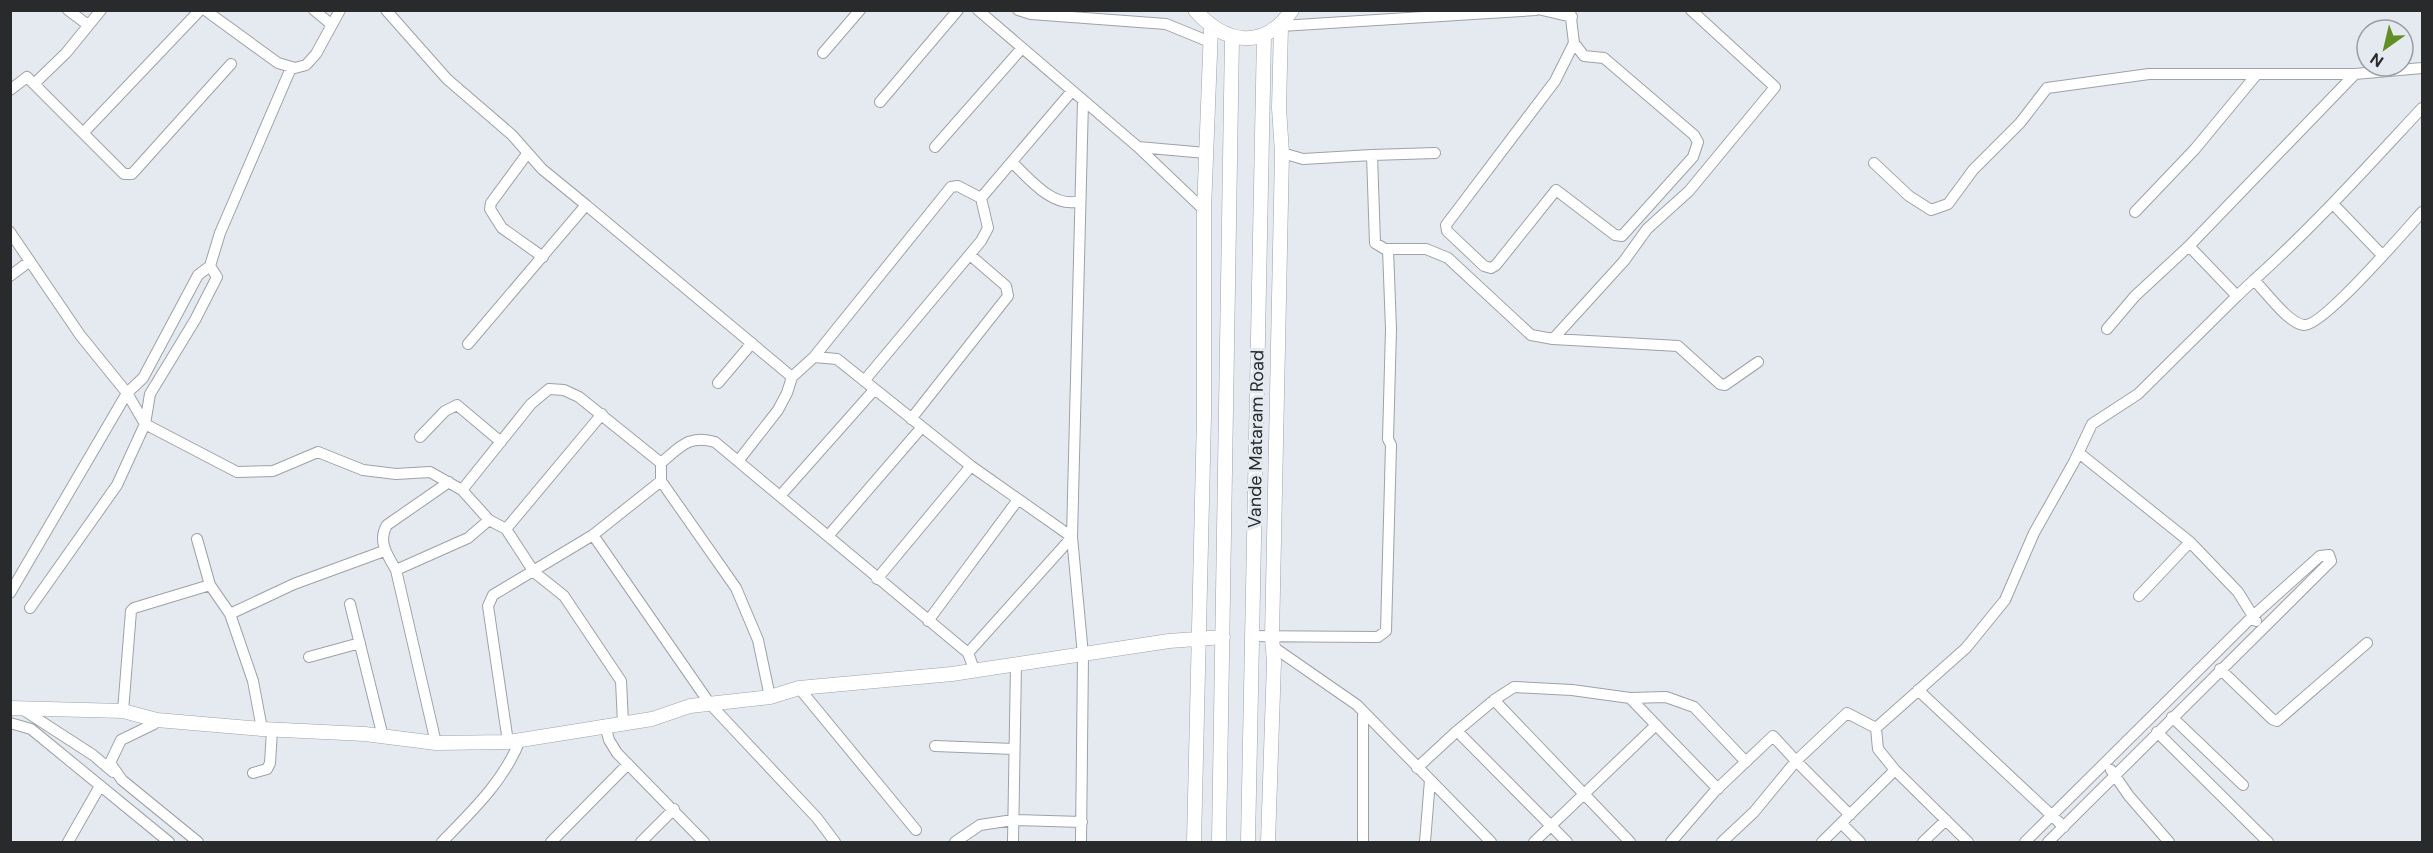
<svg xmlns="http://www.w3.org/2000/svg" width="2433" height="853" viewBox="0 0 2433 853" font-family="'DM Sans',sans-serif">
<rect width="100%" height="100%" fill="#e5eaf0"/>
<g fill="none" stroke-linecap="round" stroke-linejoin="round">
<defs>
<path id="street" d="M68 10 88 25
M205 10 278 63 295 68 306 65 316 54 340 10
M314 10 332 25
M386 10 447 79 512 135 542 169 586 205 468 344
M978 10 1138 147 1204 210
M1018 10 1031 14 1166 24 1210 42
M1542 10 1572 17
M1570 10 1574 43 1555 81 1446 225 1447 231 1484 266 1491 268 1496 265 1556 190 1615 235 1622 236 1693 157 1698 142 1694 135 1604 58 1584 56 1574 43
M1281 26 1536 10
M823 53 860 10
M2355 74 2189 246 2237 296 2254 280C2266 292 2289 324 2304 325 2322 327 2406 230 2422 212
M35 83 66 53 101 10
M10 90 27 77 124 174H132L231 64
M880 102 958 10
M84 132 200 10
M935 147 1022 48
M1138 147 1206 153
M1282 153 1303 159 1372 155 1375 243 1385 249H1426L1448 258 1531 335 1553 339 1678 346 1720 384 1725 385 1758 362
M527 154 491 203 490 209 502 228 543 257
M1372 155 1435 153
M1012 162C1030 180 1054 209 1080 201
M1874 163 1909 196 1931 210 1948 204 1973 170 2020 123 2047 88 2149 74H2355L2422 68
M2333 204 2382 255
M586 205 792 377
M2135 212 2195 149 2257 74
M10 232 80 335 127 393 145 424 237 472 273 471 318 452 363 470 396 474 430 472 462 490 489 520 506 529 534 572 564 596 621 681 623 723
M10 276 30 261
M2254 280C2314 226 2368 166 2422 108
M2107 329 2135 296 2189 246
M1553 339 1624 261 1647 229 1689 191 1775 87 1691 10
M814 357 951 187 958 186 981 198
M864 381 981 241 988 228 981 198 1072 91
M718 383 752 343
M911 419 1008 296 1006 286 970 255
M420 437 445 411 457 405 501 442
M2079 453 2190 542 2238 592 2256 621
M739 460 778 410 787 393 792 377 814 357 837 359 971 466 1072 537 1083 655 1081 842
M661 481V463C680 447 689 434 715 442L968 653 974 669
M462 490 531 404 549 389 564 390 579 397 661 463
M780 496 874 390
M506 529 602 414
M593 535 710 704 817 818 835 842
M829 535 922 427
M197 539 210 585 230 614 253 681 262 729
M396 570 468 538 489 520
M877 579 971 466
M10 593 127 393 143 378 198 275 210 266 220 233 291 68
M2139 596 2190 542
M350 604 383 737
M30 608 117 485 145 424 150 394 195 320 217 277 210 266
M230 614 294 584 384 551
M928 621 1017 501
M1251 636 1378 637 1386 631 1391 445 1388 439 1391 329 1388 249
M1272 646 1357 705 1491 842
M968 653 1072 537 1083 101
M309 657 360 643
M2220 669 2272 719 2277 721 2367 643
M799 688 916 830
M1918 690 2064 827
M1630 698 1666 697 1694 707 1746 762
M1494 700 1514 687 1572 690 1630 698 1656 725
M22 709 93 755 113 772
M123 711 131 611 134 608 210 585
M1363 711V842
M2172 717 2243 785
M157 720 154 724 121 740 110 763 122 780 198 842
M10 723 31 729 169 842
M605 725 609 740 617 753 704 842
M1457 731 1494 700 1630 842
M2157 732 2268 842
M508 742 488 606 493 595 593 535 661 481 736 588 758 640 770 697
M436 743 396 570C388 556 377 541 387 525L449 482
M935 746 1014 749
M1417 768 1457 731 1567 842
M1895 770 1968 842
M2111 770 2129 796 2169 842
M253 773 267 769 270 763 272 730
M1841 823 1860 842
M68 842 100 786
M442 842C472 811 504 781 520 740
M551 842 628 764
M641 842 674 809
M955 842 980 825 1013 820 1082 822
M1013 842 1016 665
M1425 842 1430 780
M1534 842 1656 725 1718 789
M1671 842 1715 791 1773 736 1796 761 1847 713 1876 728 1966 648 2005 600 2034 533 2074 462 2092 424 2138 394 2237 296
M1722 842 1754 812 1796 761 1850 815
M1822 842 1895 770 1878 749 1876 728
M1923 842 1946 820
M2025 842 2252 617 2320 556 2329 555 2331 561 2048 842"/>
<path id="secondary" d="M1195 10C1225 44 1264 51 1292 10
M10 708 123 711 157 720 262 729 365 734 436 743 508 742 652 719 690 706 770 697 799 688 952 674 1169 641 1223 637
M1194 842 1204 416V210L1211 28
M1219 842 1232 37
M1248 842 1264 35
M1268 842 1274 662 1272 637 1282 153 1279 108 1281 26"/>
</defs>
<use href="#street" stroke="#9da2a7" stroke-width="12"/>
<use href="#secondary" stroke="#9da2a7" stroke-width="15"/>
<use href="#street" stroke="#fff" stroke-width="10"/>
<use href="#secondary" stroke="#fff" stroke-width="14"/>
</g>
<g text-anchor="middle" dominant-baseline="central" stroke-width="6" stroke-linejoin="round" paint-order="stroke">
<g font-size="18" fill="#282a2b" stroke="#e5eaf0">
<text transform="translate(1256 439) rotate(-89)">Vande Mataram Road</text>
</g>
</g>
<rect width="2433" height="853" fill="none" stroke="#282a2b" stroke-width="24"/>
<g transform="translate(2385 48) rotate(214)"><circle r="28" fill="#e5eaf0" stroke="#999da1" stroke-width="1.5"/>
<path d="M0-4.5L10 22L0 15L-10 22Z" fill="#618f23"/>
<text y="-9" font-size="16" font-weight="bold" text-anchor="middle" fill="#282a2b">N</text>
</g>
</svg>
